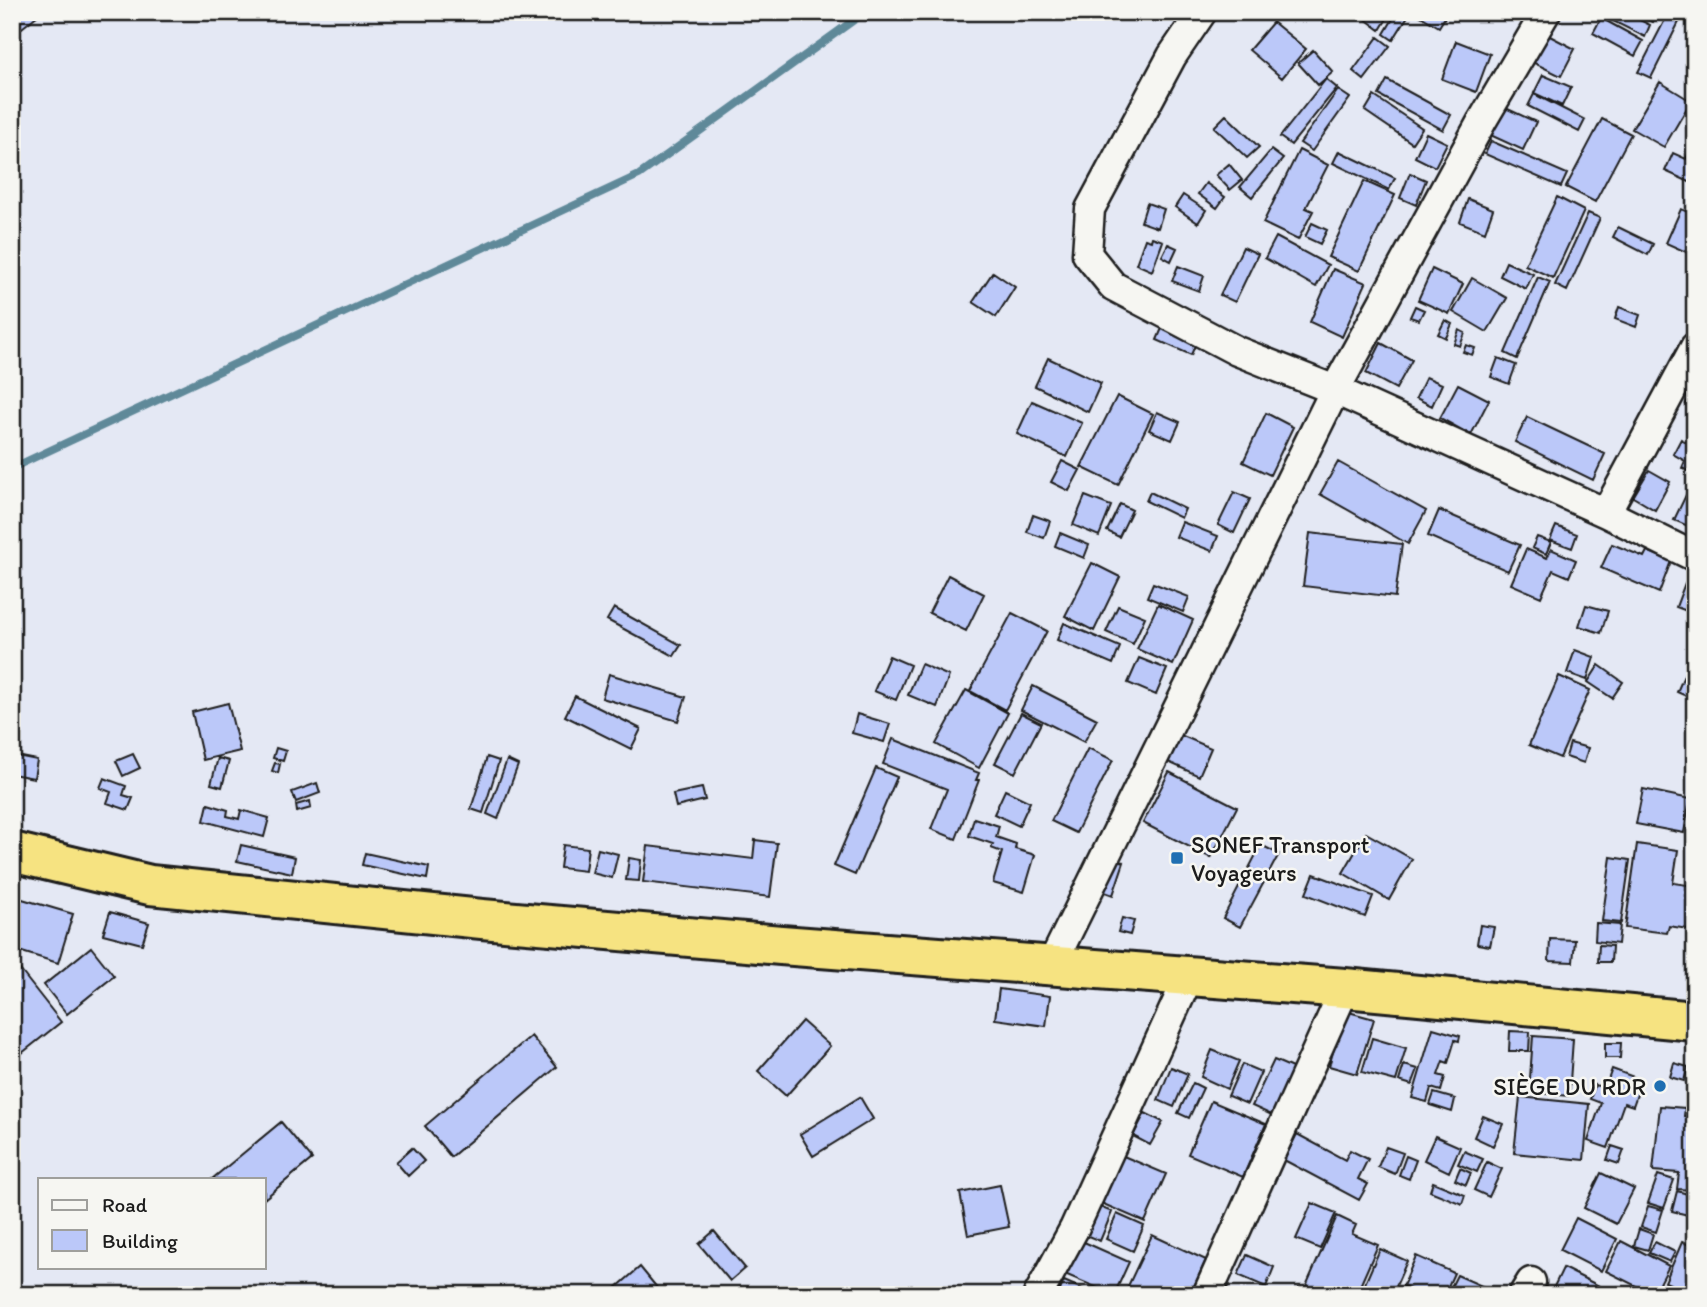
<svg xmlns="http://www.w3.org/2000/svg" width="1707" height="1307" viewBox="0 0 1707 1307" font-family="Itim,sans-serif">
<rect width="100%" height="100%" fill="#e4e8f4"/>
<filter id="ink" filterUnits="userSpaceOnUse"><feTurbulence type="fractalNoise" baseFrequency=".0143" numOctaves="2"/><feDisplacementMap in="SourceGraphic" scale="14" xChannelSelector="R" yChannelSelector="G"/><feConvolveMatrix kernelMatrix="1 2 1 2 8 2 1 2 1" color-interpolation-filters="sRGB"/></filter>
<g filter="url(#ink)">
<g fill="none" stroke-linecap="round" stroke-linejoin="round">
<path stroke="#5f8999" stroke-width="8" d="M12 468 639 175 865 12"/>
</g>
<path fill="#bbc8f9" stroke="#1c1c1c" stroke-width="2" d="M12 12H35L38 15 12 36Z
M1356 12H1391L1380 30Z
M1397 12 1408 16 1393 40 1384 34Z
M1414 12H1448L1439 27Z
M1606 12H1624L1650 25 1645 37 1603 16Z
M1637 12H1658L1653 22 1636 15Z
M1669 12H1684L1651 78 1638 72Z
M1601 18 1643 41 1635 56 1593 33Z
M1273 22 1306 49 1282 78 1249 50Z
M1542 32 1575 49 1561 76 1528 60Z
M1378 37 1390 46 1364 80 1353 71Z
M1456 41 1490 54 1476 92 1442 79Z
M1313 50 1333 72 1318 85 1298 63Z
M1543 75 1571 87 1562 106 1534 93Z
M1326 79 1337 88 1291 145 1280 137Z
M1387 80 1451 115 1443 130 1379 95Z
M1660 82 1691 101 1664 147 1632 129Z
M1338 90 1350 98 1312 151 1300 143Z
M1534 94 1585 120 1579 132 1528 106Z
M1374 96 1422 128 1412 143 1365 111Z
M1499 105 1536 122 1523 150 1486 133Z
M1226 115 1259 147 1247 158 1214 127Z
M1602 119 1631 134 1595 202 1566 187Z
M1426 133 1447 143 1435 167 1415 157Z
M1491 141 1567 174 1561 187 1485 154Z
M1692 145 1695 146V189L1692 187 1694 184 1665 171 1673 153 1686 159Z
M1271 150 1283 159 1252 197 1240 187Z
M1299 150 1328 165 1306 208 1313 211 1298 240 1263 223Z
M1339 151 1395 178 1389 190 1333 163Z
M1229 164 1242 180 1230 190 1216 175Z
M1410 173 1426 180 1416 205 1400 198Z
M1364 181 1395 195 1359 271 1328 257Z
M1206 183 1225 197 1217 208 1198 194Z
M1183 195 1206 210 1198 223 1175 207Z
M1557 197 1584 211 1553 278 1525 265Z
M1468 199 1493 209 1485 232 1460 222Z
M1147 203 1164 209 1158 228 1141 222Z
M1681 209 1695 215V256L1666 243Z
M1588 213 1600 218 1567 291 1555 285Z
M1312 223 1327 230 1320 244 1305 237Z
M1618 227 1653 244 1648 255 1613 237Z
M1152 237 1163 241 1152 271 1136 264 1145 239 1151 241Z
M1276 237 1328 265 1316 287 1265 258Z
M1168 244 1177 248 1171 261 1162 256Z
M1243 247 1258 254 1235 302 1220 295Z
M1506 262 1533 274 1526 289 1500 276Z
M1178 266 1204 276 1199 291 1172 281Z
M1333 269 1366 283 1342 337 1310 322Z
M1432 269 1463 284 1449 314 1418 300Z
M993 272 1015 287 996 317 973 302Z
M1538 277 1550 282 1517 359 1505 353Z
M1472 278 1507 298 1487 332 1453 312Z
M1415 306 1424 310 1419 320 1410 317Z
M1619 307 1640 315 1636 327 1615 319Z
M1445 320 1452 324 1446 338 1438 334Z
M1165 321 1199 336 1191 355 1157 340Z
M1459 330 1465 333 1460 346 1454 344Z
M1381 343 1412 360 1396 389 1366 373Z
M1466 345 1475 348 1472 355 1463 352Z
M1048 358 1101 383 1088 412 1035 386Z
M1498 358 1516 365 1509 384 1491 377Z
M1426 377 1442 384 1432 406 1416 398Z
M1458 384 1489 400 1471 435 1440 418Z
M1695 386V408L1686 404Z
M1117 396 1153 414 1118 485 1081 467Z
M1032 401 1082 423 1067 457 1017 434Z
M1157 412 1180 422 1172 440 1149 430Z
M1266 413 1293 427 1270 475 1243 462Z
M1527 417 1605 454 1593 480 1515 442Z
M1681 439 1695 447V464L1690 472 1682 468 1685 461 1673 454Z
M1062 461 1080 470 1069 491 1051 482Z
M1338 462 1426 511 1408 544 1320 494Z
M1649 470 1670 482 1655 510 1633 497Z
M1150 492 1185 509 1181 518 1146 501Z
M1234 492 1250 499 1234 533 1218 525Z
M1686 495 1695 499V529L1674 520Z
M1085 496 1111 506 1099 536 1073 525Z
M1120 504 1132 510 1119 537 1107 531Z
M1439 510 1520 545 1508 571 1428 536Z
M1033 515 1050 521 1044 538 1027 532Z
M1182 522 1218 536 1212 551 1176 537Z
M1556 526 1577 534 1572 548 1550 540Z
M1060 533 1089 545 1084 558 1055 546Z
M1310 533 1402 544 1395 597 1303 586Z
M1537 537 1551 542 1546 554 1532 548Z
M1612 544 1644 557 1647 551 1671 561 1659 593 1601 568Z
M1526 549 1547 558 1551 549 1576 560 1569 577 1553 570 1541 597 1511 584Z
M1092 563 1120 577 1094 631 1065 616Z
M948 575 984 594 966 631 929 613Z
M1153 583 1189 597 1183 612 1147 597Z
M1685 583 1695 586V614L1676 607Z
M1158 604 1193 620 1173 665 1137 649Z
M1586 605 1608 611 1601 633 1579 626Z
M1118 606 1145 617 1133 644 1106 632Z
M614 608 681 645 674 656 607 620Z
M1012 613 1047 631 1005 710 970 691Z
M1064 623 1120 647 1113 664 1057 640Z
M1575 650 1594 657 1587 680 1567 673Z
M889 656 910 665 896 700 874 691Z
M1139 658 1167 669 1156 695 1128 683Z
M921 664 949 676 937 707 908 695Z
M1599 665 1623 682 1612 698 1588 682Z
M1688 666 1695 668 1693 699 1677 692Z
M609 674 686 697 678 721 602 698Z
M1559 676 1590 690 1560 758 1529 745Z
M1033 686 1097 719 1084 742 1021 710Z
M966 690 1008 713 979 768 936 744Z
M575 696 641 729 631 749 565 716Z
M228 703 240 751 203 760 192 712Z
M1021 713 1041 723 1015 773 995 763Z
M857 714 890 724 884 742 852 733Z
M1178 734 1211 748 1199 776 1166 761Z
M893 739 979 773 976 780H979L956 839 931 829 947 789 883 764Z
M1570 743 1588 748 1584 763 1566 757Z
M276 748 286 751 283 761 273 758Z
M1088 748 1113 760 1076 833 1051 821Z
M133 754 140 768 123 776 116 761Z
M12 755 37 760 34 778 12 774Z
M487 757 499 761 483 813 471 809Z
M218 758 229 761 222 787 211 784Z
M507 760 518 765 498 819 487 814Z
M275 763 280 764 278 773 272 771Z
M876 768 897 777 855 875 834 866Z
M1169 772 1237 807 1211 858 1143 823Z
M104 778 126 786 123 795 133 798 128 810 107 803 111 792 100 788Z
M317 783 320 793 296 802 292 792Z
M702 788 705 800 676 807 673 794Z
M1643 789 1690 799 1684 833 1636 824Z
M1005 790 1030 802 1019 826 994 814Z
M310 801 311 808 297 812 296 805Z
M208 804 228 810 227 816 239 819 241 810 269 818 264 837 204 821Z
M974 818 999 826 996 837 1016 844 1015 849 1035 855 1024 892 993 883 1002 852 991 848 993 844 969 836Z
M1366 833 1412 859 1389 900 1343 873Z
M755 840 777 843 770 897 643 882 648 846 753 859Z
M1637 844 1678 850 1673 883 1695 886V930L1669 926 1667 933 1625 928Z
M241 845 295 857 292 873 237 861Z
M563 845 588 848 585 871 560 868Z
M1261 845 1279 854 1240 927 1223 918Z
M598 849 618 854 612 878 592 873Z
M365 853 429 867 427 879 362 865Z
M1111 857 1124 862 1113 895 1099 890Z
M1611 857 1630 860 1621 923 1602 921Z
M629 858 641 860 639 881 626 880Z
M1314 874 1373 896 1365 917 1306 894Z
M12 896 73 914 58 963 12 949Z
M110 912 149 923 142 944 103 934Z
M1122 918 1134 921 1130 935 1118 932Z
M1596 923 1620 925 1618 944 1595 941Z
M1480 925 1494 927 1490 946 1477 944Z
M1550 939 1575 940 1573 962 1549 961Z
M1599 945 1612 946 1611 962H1598Z
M91 947 114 976 67 1014 44 985Z
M17 966 61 1022 12 1061V970Z
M999 989 1050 996 1046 1026 995 1019Z
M1345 1011 1374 1019 1357 1074 1329 1066Z
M802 1021 830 1046 786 1096 758 1071Z
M1433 1028 1460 1036 1459 1041 1455 1040 1448 1063 1443 1061 1438 1075 1445 1077 1441 1091 1431 1088 1427 1102 1412 1098Z
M1510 1031 1530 1032 1529 1051H1509Z
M531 1036 557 1067 451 1157 425 1126Z
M1533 1036 1573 1039 1569 1096 1529 1092Z
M1372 1038 1406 1048 1396 1081 1362 1072Z
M1605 1043H1621L1620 1058H1605Z
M1212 1050 1239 1061 1227 1089 1201 1077Z
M1274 1060 1297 1070 1276 1117 1252 1106Z
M1674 1063 1688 1067 1684 1081 1670 1077Z
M1242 1064 1261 1072 1247 1104 1228 1096Z
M1404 1065 1418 1069 1412 1085 1399 1081Z
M1171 1067 1188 1074 1174 1107 1158 1100Z
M1612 1069 1642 1080 1633 1106 1624 1103 1608 1148 1588 1141 1601 1103 1590 1099 1595 1085 1605 1088Z
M1193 1083 1203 1088 1189 1118 1178 1113Z
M1434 1093 1455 1099 1452 1112 1430 1105Z
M860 1097 873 1119 813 1156 800 1134Z
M1520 1097 1589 1104 1584 1160 1514 1153Z
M1211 1101 1266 1124 1243 1177 1188 1154Z
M1660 1106 1685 1108 1684 1116 1695 1117V1190L1677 1189 1679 1173 1653 1171Z
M1145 1113 1163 1122 1150 1145 1133 1136Z
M1483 1116 1503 1124 1493 1146 1474 1137Z
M281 1122 312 1159 264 1199V1179H212Z
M1297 1134 1345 1160 1350 1150 1368 1159 1358 1179 1368 1184 1359 1200 1284 1160Z
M1435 1136 1460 1147 1449 1172 1424 1160Z
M1612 1146 1624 1150 1619 1164 1607 1160Z
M1386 1147 1403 1153 1395 1174 1378 1167Z
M412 1148 424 1161 408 1176 396 1162Z
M1464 1151 1483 1159 1477 1172 1458 1164Z
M1121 1155 1166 1174 1145 1222 1101 1203Z
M1406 1156 1416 1160 1409 1179 1399 1175Z
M1487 1162 1502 1169 1489 1197 1474 1190Z
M1460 1168 1471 1173 1466 1185 1455 1180Z
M1601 1173 1634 1189 1616 1224 1584 1208Z
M1658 1175 1674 1180 1664 1208 1648 1203Z
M1433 1182 1465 1195 1462 1204 1430 1191Z
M1000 1185 1009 1227 968 1235 960 1193Z
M1677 1191 1695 1196 1692 1216 1672 1211Z
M1090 1203 1112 1212 1100 1241 1078 1232Z
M1312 1203 1336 1213 1320 1249 1296 1239Z
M1648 1206 1663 1210 1656 1232 1641 1227Z
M1117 1214 1144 1226 1133 1251 1106 1239Z
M1337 1216 1356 1225 1352 1234 1378 1245 1356 1295H1325L1306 1286Z
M1576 1218 1617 1239 1601 1271 1560 1250Z
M1639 1229 1653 1234 1648 1250 1634 1246Z
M714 1231 745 1268 730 1281 699 1244Z
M1152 1235 1206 1260 1190 1295H1147L1128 1286Z
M1075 1238 1129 1262 1114 1295 1060 1272Z
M1621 1241 1669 1266 1654 1295 1606 1271Z
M1655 1242 1675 1252 1670 1262 1649 1253Z
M1682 1242 1695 1247V1265L1684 1290 1665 1282Z
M1380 1249 1407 1261 1392 1295H1360Z
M1247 1255 1274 1267 1266 1287 1238 1275Z
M1416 1256 1454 1273 1444 1295H1423L1403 1286Z
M640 1267 663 1295H608Z
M1563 1268 1611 1292 1609 1295H1537L1539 1289 1550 1295Z
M1457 1275 1484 1287 1480 1295H1457L1449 1291Z
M1064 1281 1096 1295H1058Z
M1618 1287 1634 1295H1615Z
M1299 1288 1315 1295H1297Z"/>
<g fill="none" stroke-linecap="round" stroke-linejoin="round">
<defs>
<path id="minor" d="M1202 12 1172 56 1090 209 1087 254 1113 286 1237 351 1335 390 1606 513 1695 557
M1606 513 1695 347
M1052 964 1335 390 1482 121 1546 12
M1038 1295 1074 1229 1189 976
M1207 1295 1345 988
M1523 1295 1531 1282"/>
<path id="trunk" d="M12 852 150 885 482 919 781 945 1345 988 1695 1021"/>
</defs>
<use href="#minor" stroke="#1c1c1c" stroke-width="33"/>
<use href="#trunk" stroke="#1c1c1c" stroke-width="44"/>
<use href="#minor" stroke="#f6f6f2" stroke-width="28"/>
<use href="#trunk" stroke="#f6e381" stroke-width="38"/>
</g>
</g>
<g fill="#1f6fb2" stroke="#f6f6f2" stroke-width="2.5">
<rect x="1170" y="851" width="14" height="14" rx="3.5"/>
<circle cx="1660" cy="1086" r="7"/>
</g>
<g text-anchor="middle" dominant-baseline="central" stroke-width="5" stroke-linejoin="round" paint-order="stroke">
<g font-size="24" fill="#1c1c1c" stroke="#f6f6f2" text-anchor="start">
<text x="1191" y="844">SONEF Transport<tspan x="1191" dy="28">Voyageurs</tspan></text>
<text x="1646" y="1086" text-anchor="end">SIÈGE DU RDR</text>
</g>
</g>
<rect width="1707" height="1307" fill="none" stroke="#f6f6f2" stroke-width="42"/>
<rect x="21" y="21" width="1665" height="1265" fill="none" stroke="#1c1c1c" stroke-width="2.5" filter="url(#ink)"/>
<rect x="38" y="1178" width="228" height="91" fill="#f6f6f2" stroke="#9f9f9c" stroke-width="2"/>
<rect x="52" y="1200" width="35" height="10" fill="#f6f6f2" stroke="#9f9f9c" stroke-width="2"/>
<text x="102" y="1212" font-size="21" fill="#1c1c1c">Road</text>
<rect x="52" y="1230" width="35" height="21" fill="#bbc8f9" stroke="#9f9f9c" stroke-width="2"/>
<text x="102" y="1248" font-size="21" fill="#1c1c1c">Building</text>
</svg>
